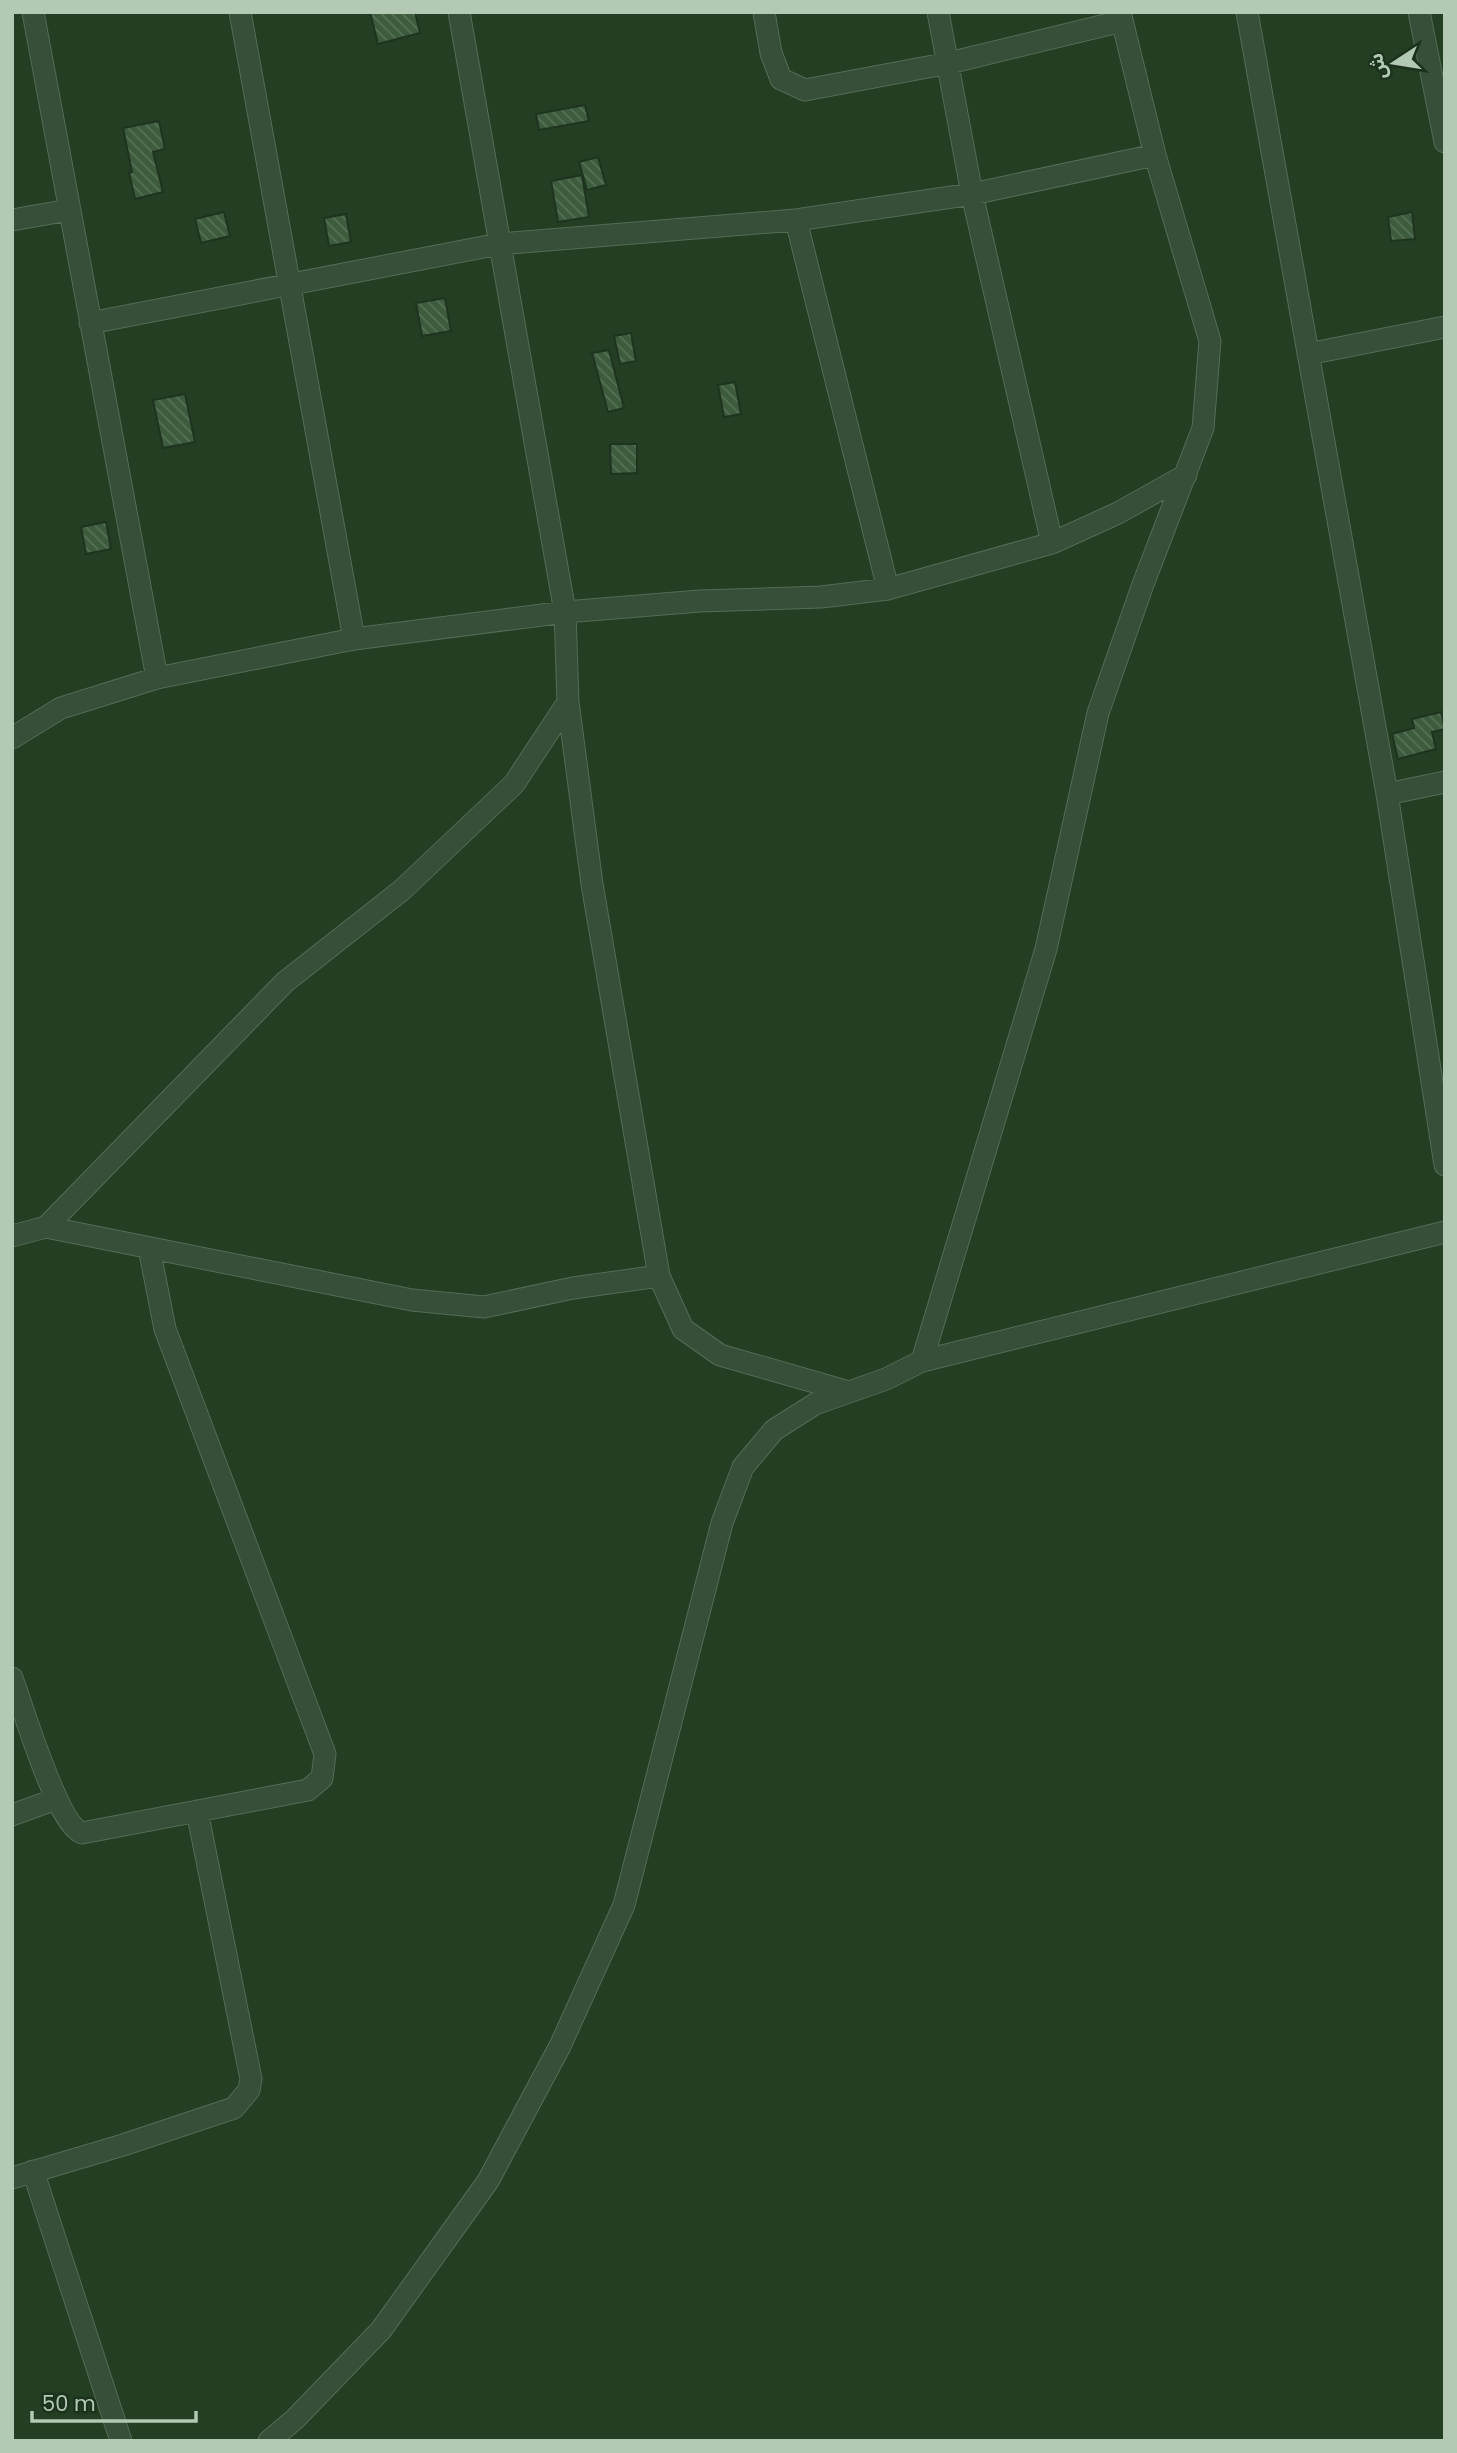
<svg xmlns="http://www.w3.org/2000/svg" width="1457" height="2453" viewBox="0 0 1457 2453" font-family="Poppins,'Noto Sans Arabic',sans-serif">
<defs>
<pattern id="building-back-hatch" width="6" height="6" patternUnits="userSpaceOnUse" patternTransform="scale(1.75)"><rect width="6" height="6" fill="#3d5b3d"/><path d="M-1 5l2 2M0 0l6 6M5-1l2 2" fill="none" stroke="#577157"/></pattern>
</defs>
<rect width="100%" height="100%" fill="#233e23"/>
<path fill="url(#building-back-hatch)" stroke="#1e341f" stroke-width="2" d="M370 12H415L420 33 378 44Z
M585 105 589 121 539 130 536 114Z
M159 121 165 149 153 152 163 192 135 199 129 173 132 172 123 128Z
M598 157 606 185 587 190 579 162Z
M582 175 589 217 558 222 551 181Z
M224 212 230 236 201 243 195 219Z
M1412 212 1415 239 1391 241 1388 217Z
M346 214 351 242 329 246 324 218Z
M445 298 451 331 422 336 416 303Z
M631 333 636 361 620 364 614 336Z
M609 350 624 408 608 412 592 353Z
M735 382 741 414 724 417 718 385Z
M185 394 195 442 163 448 153 400Z
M610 444H637V473L611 474Z
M106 522 111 549 86 554 81 527Z
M1441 712 1445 729 1432 732 1436 749 1398 759 1392 734 1414 728 1412 719Z"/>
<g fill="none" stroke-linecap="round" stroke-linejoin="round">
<defs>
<path id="street" d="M33 12 157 678
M240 12 354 639
M459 12 565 612 568 702 592 884 659 1276 683 1329 720 1355 849 1392
M764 12 771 53 781 79 805 90 949 63 1122 21
M938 12 972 194 1052 543
M1247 12 1387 794 1445 1165
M1419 12 1445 142
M12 220 69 210
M90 323 499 244 796 220
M1308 354 1445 327
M888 589 796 220 972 194 1155 155
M12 738 61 708 157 678 354 639 565 612 700 601 821 597 888 589 1052 543 1118 513 1186 475
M1387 794 1445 782
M46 1227 285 982 402 890 514 784 568 702
M12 1236 46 1227 412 1300 484 1307 573 1288 659 1276
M922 1361 1445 1232
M12 1678C23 1707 57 1824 82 1833L308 1790 322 1778 325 1754 165 1329 149 1248
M12 1815 56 1799
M33 2171 121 2441
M12 2178 123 2145 234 2108 249 2090 251 2079 197 1811
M269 2441 295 2419 381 2330 488 2181 560 2046 624 1905 722 1523 743 1467 774 1430 815 1404 886 1379 922 1361 1046 949 1098 713 1142 587 1203 428 1210 341 1155 155 1120 12"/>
</defs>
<use href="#street" stroke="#556b56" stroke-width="23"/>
<use href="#street" stroke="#374e38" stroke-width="21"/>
</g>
<rect width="1457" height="2453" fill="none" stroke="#b3c9b4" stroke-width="28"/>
<g transform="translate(1394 63) rotate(258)" stroke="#1c321d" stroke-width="5" paint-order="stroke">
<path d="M0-5L12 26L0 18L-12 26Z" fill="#b3c9b4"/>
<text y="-10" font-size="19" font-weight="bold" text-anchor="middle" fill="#b3c9b4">ش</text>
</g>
<path d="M32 2411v10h164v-10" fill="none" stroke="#b3c9b4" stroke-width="3.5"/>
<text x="42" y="2411" font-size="21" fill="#b3c9b4" stroke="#1c321d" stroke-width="5" paint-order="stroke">50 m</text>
</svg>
